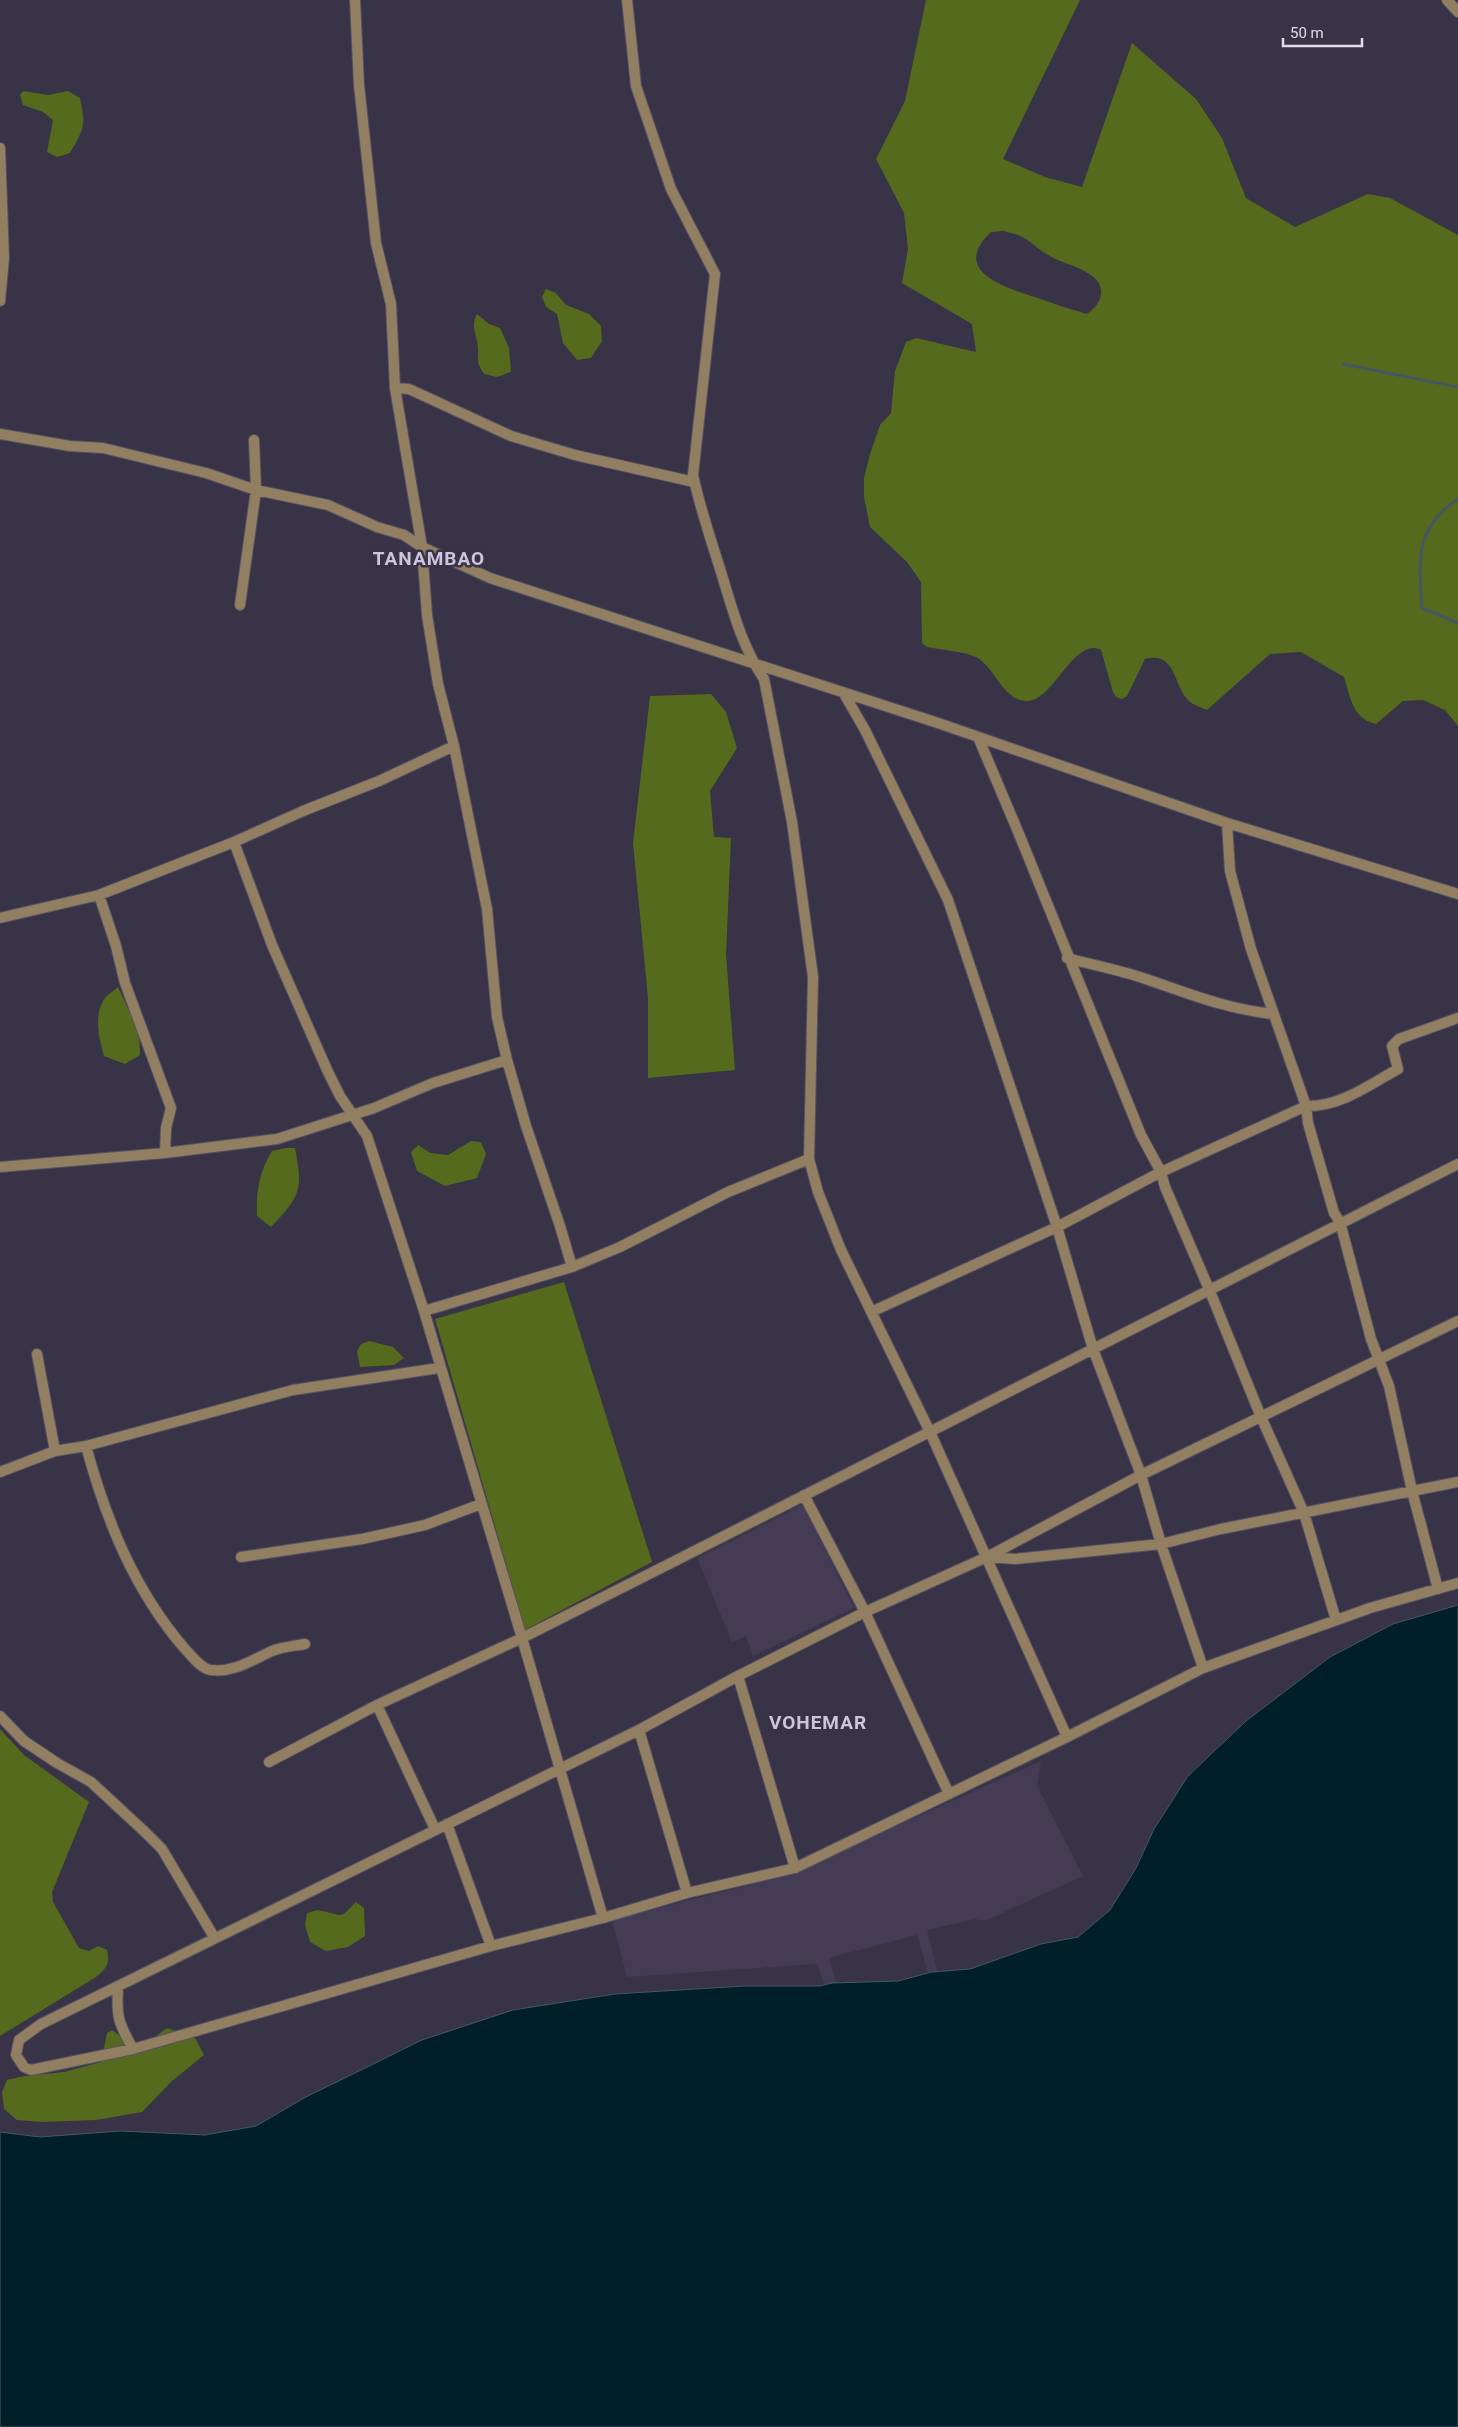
<svg xmlns="http://www.w3.org/2000/svg" width="1458" height="2427" viewBox="0 0 1458 2427" font-family="Roboto,sans-serif">
<rect width="100%" height="100%" fill="#383346"/>
<path fill="#433c54" fill-rule="evenodd" d="M803 1504 854 1608 753 1656 746 1636 732 1642 697 1558Z
M1041 1761 1037 1786 1083 1876 985 1921 975 1919 927 1930 941 1985 832 2006 817 1964 627 1977 612 1920 785 1876ZM917 1935 932 1986 842 2003 829 1958Z"/>
<path fill="#556a1c" fill-rule="evenodd" d="M926 0H1080L1003 159 1045 177 1082 187 1132 43 1196 99 1222 138 1246 198 1295 227 1368 194 1390 198 1458 235V726L1445 710 1423 700 1403 701 1376 724C1352 718 1351 699 1344 677L1301 652 1270 654 1207 710C1201 707 1193 705 1189 701 1173 687 1177 651 1145 659L1127 696 1122 699 1116 697 1113 692 1101 650C1074 636 1053 702 1027 701 1003 701 994 666 976 657 962 651 942 650 927 647L922 643 921 582 907 562 870 527 864 497V478L870 454 880 425 891 413 895 371 906 342 916 338 976 352 972 324 902 283 908 249 904 213 876 159 905 101ZM1003 231C1030 236 1029 244 1050 256 1064 265 1103 271 1101 293 1100 303 1095 308 1087 314 1069 309 1052 303 1035 297 1004 287 950 271 991 232Z
M23 91 48 95 68 91 80 98C86 126 84 129 70 153L57 157 47 152 53 120 43 112 23 105 20 95Z
M546 289 556 293 566 305 589 314 601 326 602 341 591 358 577 360 563 343 557 314 546 307 542 297Z
M477 314 489 324 500 328 509 348 511 372 497 377 484 374C475 360 479 363 478 348 477 334 470 327 477 314Z
M711 694 726 712 737 748 710 791 714 837 731 838 726 955 735 1070 648 1078V998L633 843 650 696Z
M118 987 139 1032 140 1055 125 1064 104 1056C99 1039 94 1017 103 1001 106 995 114 991 118 987Z
M471 1141 481 1142 486 1154 477 1178 445 1186 417 1171 411 1152 418 1145 430 1153 448 1155Z
M286 1148H295C303 1189 301 1196 271 1227L257 1216C256 1192 259 1172 272 1151Z
M564 1282 652 1562 525 1630 435 1319Z
M369 1341 393 1347 404 1358 394 1365 360 1367 357 1351 361 1344Z
M0 1729 24 1755 89 1802 52 1892 53 1902 79 1948 89 1951 98 1946 107 1950C110 1963 107 1968 96 1977L0 2036Z
M356 1902 364 1908 365 1936 348 1947 326 1951 310 1942 305 1925 307 1913 318 1910 339 1915 344 1914Z
M167 2028 195 2038 204 2055 172 2081 142 2112 96 2120 43 2122 17 2120 4 2109 2 2092 7 2080 24 2076 64 2072 101 2062 107 2033 112 2030 123 2038 130 2055Z"/>
<path fill="#011f2b" stroke="#445864" d="M1458 1605V2427H0V2132L40 2137 120 2131 205 2135 256 2126 304 2098 422 2040 513 2010 615 1994 744 1986H820L832 1983 898 1981 932 1972 970 1969 1041 1944 1078 1937 1110 1910 1136 1868 1154 1829 1188 1776 1246 1721 1330 1657 1393 1624Z"/>
<g fill="none" stroke-linecap="round" stroke-linejoin="round">
<path stroke="#445864" stroke-width="3" d="M1343 364 1458 387
M1458 499C1414 528 1419 561 1422 608L1458 623"/>
<defs>
<path id="minor" d="M355 0 359 85 376 243 391 304 395 388 422 547 427 615 438 684 454 746 487 909 497 1017 507 1060 526 1126 560 1226 572 1267
M627 0 636 86 671 189 715 274 693 475C700 508 711 540 721 572 732 608 742 647 764 679L792 822 813 977 809 1159 818 1192 841 1250 930 1432 1067 1737
M1447 0 1458 12
M0 148 4 258 0 301
M395 388 409 389 511 436 575 455 694 482
M0 434 70 446 103 448 206 473 256 490 328 505 377 527 404 535 422 547 490 578 938 723 1227 823 1458 894
M240 605 256 490 254 440
M843 692 865 730 948 900 1057 1227 1093 1349 1141 1475 1161 1544 1203 1668
M978 737 1019 834 1141 1135 1161 1172 1165 1187 1209 1289 1261 1417 1304 1513 1336 1620
M1227 823 1230 871 1251 949 1306 1106 1308 1123 1334 1213 1340 1222 1371 1339 1389 1386 1412 1491 1438 1589
M234 842 272 945 328 1072 340 1096 367 1136 424 1311 522 1638 603 1918
M99 895 116 946 125 983 171 1108 166 1128 165 1153
M0 918 99 895 234 842 303 811 379 781 454 746
M1067 958C1093 965 1120 970 1146 979 1190 994 1226 1009 1273 1014
M0 1167 165 1153 277 1139 374 1108 433 1083 507 1060
M424 1311 572 1267 620 1247 728 1192 809 1159
M871 1312 1057 1227 1161 1172 1306 1106C1340 1107 1369 1085 1398 1069L1392 1046 1399 1039 1458 1018
M37 1354 55 1451
M86 1446C106 1520 134 1590 185 1649 192 1656 201 1669 211 1670 234 1673 252 1660 272 1651 282 1647 294 1646 305 1644
M0 1472 55 1451 86 1446 293 1390 439 1368
M804 1495 865 1612 949 1794
M241 1557 362 1539 425 1525 481 1504
M987 1557 1015 1559 1161 1544 1221 1529 1458 1482
M738 1676 639 1730 41 2024 19 2040 16 2055 24 2067 31 2070 133 2049 491 1946 603 1918 687 1893 795 1868 1067 1737 1203 1668 1370 1608 1458 1583
M377 1705 435 1829
M0 1716 24 1741 57 1763 91 1782 145 1832 162 1849 214 1937
M639 1730 687 1893
M269 1762 377 1705 522 1638 661 1568 1458 1164
M447 1824 491 1946
M118 1988C116 2017 119 2024 133 2049"/>
<path id="tertiary" d="M795 1868 738 1676 865 1612 987 1557 1141 1475 1458 1321"/>
</defs>
<use href="#minor" stroke="#565263" stroke-width="12"/>
<use href="#tertiary" stroke="#565263" stroke-width="12"/>
<use href="#minor" stroke="#927f62" stroke-width="10"/>
<use href="#tertiary" stroke="#927f62" stroke-width="10"/>
</g>
<g text-anchor="middle" dominant-baseline="central" stroke-width="5" stroke-linejoin="round" paint-order="stroke">
<g font-size="19" font-weight="bold" letter-spacing="1" fill="#ccc5dd" stroke="#383346">
<text x="429" y="558">TANAMBAO</text>
<text x="818" y="1722">VOHEMAR</text>
</g>
</g>
<path d="M1283 38v8h79v-8" fill="none" stroke="#e0dde9" stroke-width="2.5"/>
<text x="1290" y="38" font-size="15" fill="#e0dde9" stroke="#383346" stroke-width="4" paint-order="stroke">50 m</text>
</svg>
